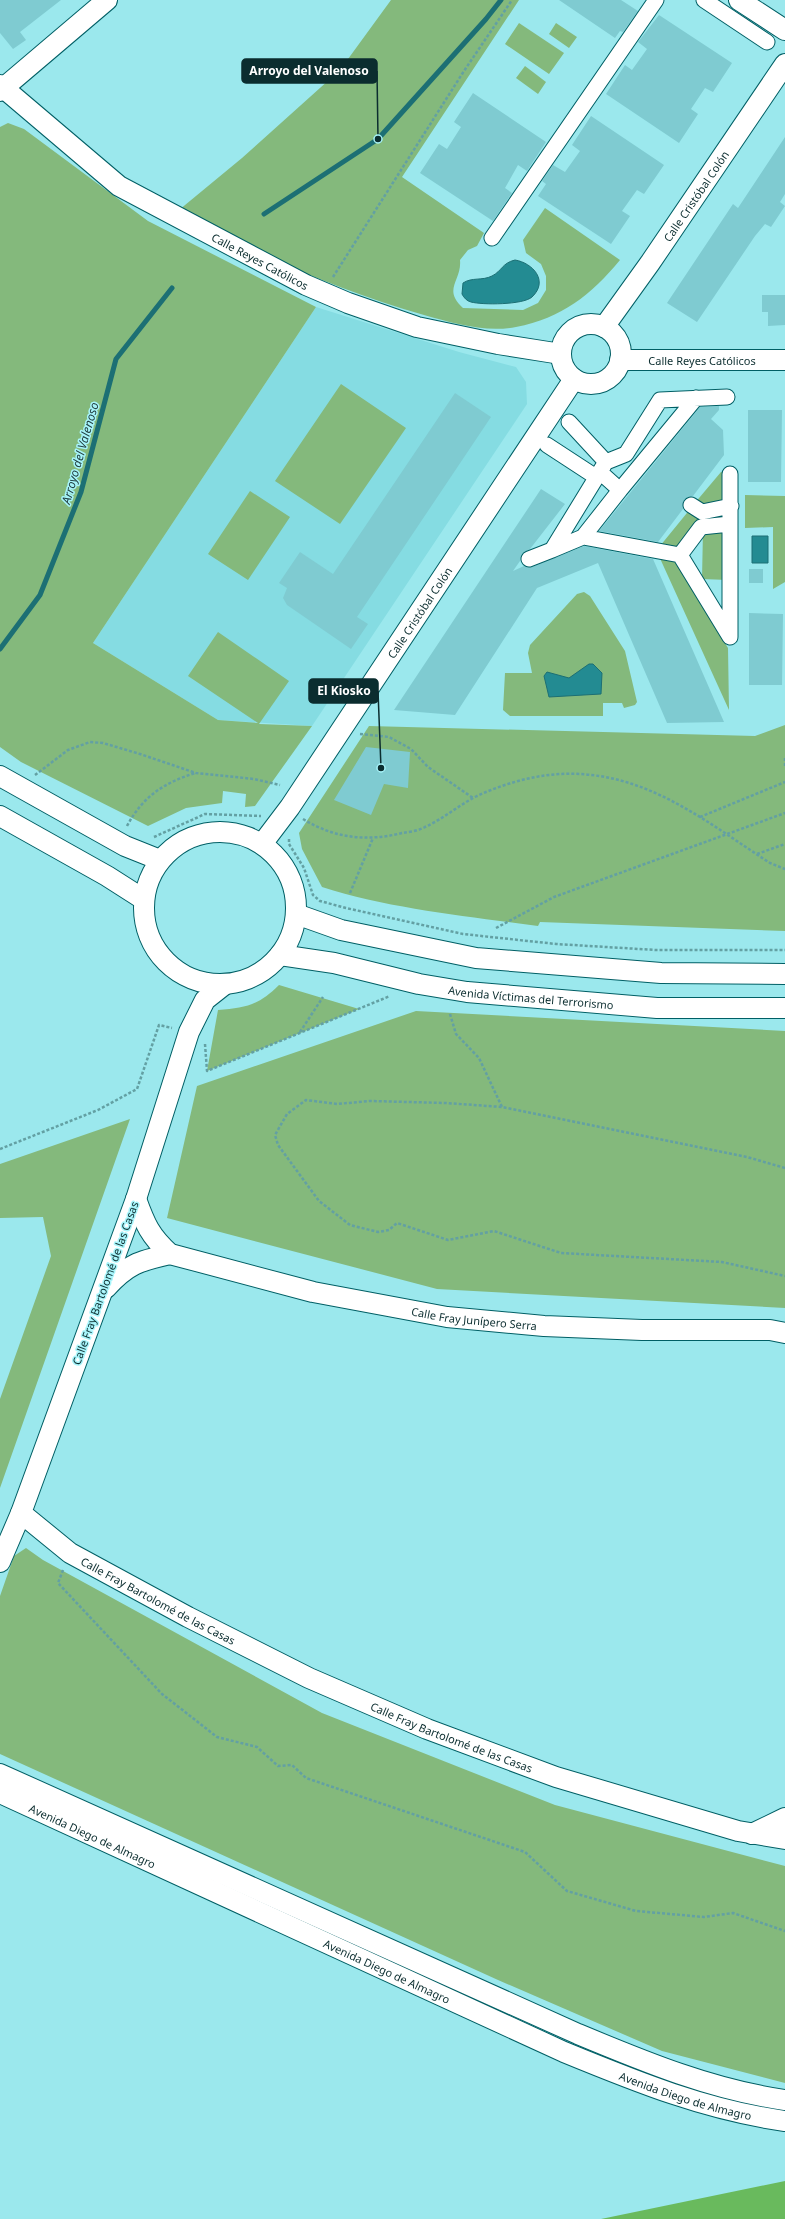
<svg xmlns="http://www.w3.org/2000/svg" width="785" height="2219" viewBox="0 0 785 2219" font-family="'Noto Sans',sans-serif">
<rect width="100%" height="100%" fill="#9be8ed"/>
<path fill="#85dce2" d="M316 307 459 352 516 367 526 382 527 404 312 726 218 720 93 643Z"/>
<path fill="#84b97c" d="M391 0H519L402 177 484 233 477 246 468 250 460 260C462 281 442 289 463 308L523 310 538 303 546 290V276L541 264 526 253 523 240 545 208 620 260C591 295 562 318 516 327 485 333 453 323 424 315 364 298 307 275 251 250 226 238 203 223 179 210L242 158 340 70Z
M519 23 564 53 549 74 505 44Z
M556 23 577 37 569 48 549 34Z
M525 66 546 82 538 94 516 78Z
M8 123 24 129 148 221 316 307 93 643 218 720 258 723 188 676 218 632 289 681 259 724 312 726 255 806 245 807 246 794 223 791 222 803 186 808 148 826 21 762 0 747V127Z
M341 384 406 428 340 524 275 481Z
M721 472H727L728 505 694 504Z
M250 491 290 517 248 580 208 554Z
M745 495 785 496V582L773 589V527L745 528Z
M691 508H729L728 517 680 550 660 546Z
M703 530H728V580L702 579Z
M658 554 674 558 728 648 729 710Z
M584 592 590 596 625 651 637 702 635 705 624 708 622 703H603V716H510L503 710 505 673H532L528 653 530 645 577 594Z
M785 725V931L540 922 538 926C466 916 391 909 322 887L302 849 299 833 369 726 755 736Z
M279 985 359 1009 207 1071 218 1010C246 1008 259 1005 279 985Z
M416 1011 785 1031V1308L437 1289 167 1218 197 1086Z
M130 1119 0 1488V1399L51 1256 43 1217 0 1218V1164Z
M26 1548 43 1560 322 1713 555 1805 785 1866V2083L662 2051 498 1980 0 1754V1596L14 1556Z"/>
<path fill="#69ba5d" d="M785 2181V2219H601Z"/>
<path fill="#238b92" stroke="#1c6f74" d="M515 260C533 263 549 281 532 297 523 305 482 305 471 302 467 301 464 298 462 294L463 283C472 277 482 281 492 276 502 271 502 263 515 260Z
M752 536H768V563H752Z
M589 664H593L602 673 601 694 549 697 544 676 547 672 569 678Z"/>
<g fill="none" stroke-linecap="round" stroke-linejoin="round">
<path stroke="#1c6f74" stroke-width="5" d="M264 214 378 139 486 19 501 0
M0 649 40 595 81 492 116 359 172 288"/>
</g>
<path fill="#7fcbd1" d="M0 0H61L20 32 26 40 13 49 0 33Z
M559 0H621L638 11 623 32 620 31 615 38Z
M659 15 732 63 713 92 705 88 691 109 698 114 679 143 606 94 625 65 632 70 647 49 638 42Z
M473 93 546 142 527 171 518 165 505 188 512 193 493 221 420 173 439 144 447 149 461 127 454 122Z
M591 116 664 165 644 194 637 190 622 211 630 216 611 244 538 196 546 184 542 181 553 165 565 172 580 151 572 145Z
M785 137V194L780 202 785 206 771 227 765 224 755 236 697 322 667 303 733 204 738 208Z
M762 295H785V325L768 326V312H762Z
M455 393 491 417 357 617 368 624 351 649 287 605 283 598 287 588 279 583 300 552 333 574Z
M719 406V410L711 419 723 430 724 455 693 496 684 500 683 509 658 542 599 531 700 407Z
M748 410H782L781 482H748Z
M541 489 565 504 530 549 522 554 520 561 513 571 524 566 532 567 584 546 653 559 724 722 667 723 598 563 537 588 455 715 394 710Z
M749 569H763V583H749Z
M749 613 783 614 782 685H749Z
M366 747 410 752 408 788 384 784 371 815 334 800Z"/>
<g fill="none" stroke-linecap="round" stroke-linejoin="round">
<defs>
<path id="pedestrian" d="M704 0 767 42
M492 238 656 0
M569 422 606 462 626 454 660 400 727 397
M547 445 596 477
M600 472 620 490 696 398
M691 505 702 512 731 506
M583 537 680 555 730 637V474
M552 550 583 537 620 490
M680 555 701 527 730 524
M529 559 552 550 604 465"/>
<g id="minor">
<path d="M739 0 785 30"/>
<path id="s1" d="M0 85 119 186 306 285 348 303 417 327 498 344 561 354"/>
<path d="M0 91 107 0"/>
<circle cx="591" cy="354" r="30"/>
<path id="s2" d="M604 327 650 263 785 64"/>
<path id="s3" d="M620 360H785"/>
<path d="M0 776 125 846 160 860"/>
<path d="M0 816 107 876 143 899"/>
<circle cx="220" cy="908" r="76"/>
<path id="s4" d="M262 844 290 807 574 379"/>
<path d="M296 914 341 930 476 958 661 973 785 974"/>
<path id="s5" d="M280 955 334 963 419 984 467 992 657 1008H785"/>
<path id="s6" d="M224 985 205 1000 189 1032 136 1199 21 1513 70 1553 188 1617 309 1678 427 1729 556 1777 738 1831 785 1839"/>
<path id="s7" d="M136 1199C145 1224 150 1236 170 1254L313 1292 447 1317 544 1326 642 1330H770L785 1333"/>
<path d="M106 1288C128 1264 139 1261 170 1254"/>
<path d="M0 1562 21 1513"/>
<path d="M0 1774 578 2034C645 2062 713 2090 785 2100"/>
<path id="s8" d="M0 1793 564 2052C637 2082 706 2110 785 2121"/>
<path d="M752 1834 785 1818"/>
</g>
</defs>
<use href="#pedestrian" stroke="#005f65" stroke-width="17"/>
<use href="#minor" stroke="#005f65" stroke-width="22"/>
<path stroke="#63a0a3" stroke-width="2.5" stroke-dasharray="3 2" stroke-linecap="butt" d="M333 277 464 71 512 0
M360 734 389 737 411 749 428 767 473 798
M785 758V767
M35 775 68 750 90 742 103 743 140 754 196 773 254 779 280 785
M700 817 785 782
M303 819C334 838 366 842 402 833 409 832 418 831 425 827 443 819 459 805 477 796 512 780 552 770 591 775 659 782 714 827 770 863L785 869
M127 826C143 796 164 783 195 773
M154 837 205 814 261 816
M289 839V844L304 868 313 895 320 901 346 908 463 934 556 944 656 950H785
M757 854 785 844
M350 893 373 838
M496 928 554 897 785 813
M450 1014 456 1034 479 1058 502 1107
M300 1032 323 997
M205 1044 207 1071 390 996
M0 1149 98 1110 137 1089 159 1025 172 1028
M785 1168 747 1157 502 1107 446 1103 370 1101 337 1104 306 1100 287 1114 275 1135 278 1145 319 1201 350 1225 378 1232 389 1230 397 1223 448 1240 494 1231 561 1253 722 1262 785 1276
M63 1570 58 1583 162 1694 217 1737 257 1747 278 1766 292 1765 306 1778 525 1852 567 1891 636 1911 704 1917 733 1913 785 1931"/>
<use href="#pedestrian" stroke="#fff" stroke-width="15"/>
<use href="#minor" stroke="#fff" stroke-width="20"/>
</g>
<g text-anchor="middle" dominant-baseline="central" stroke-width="3" stroke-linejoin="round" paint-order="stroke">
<g font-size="11" fill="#0b2d2f" stroke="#a8f5fb">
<text stroke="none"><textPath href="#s2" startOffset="160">Calle Cristóbal Colón</textPath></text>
<text stroke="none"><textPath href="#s1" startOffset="316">Calle Reyes Católicos</textPath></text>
<text stroke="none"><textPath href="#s3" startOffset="82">Calle Reyes Católicos</textPath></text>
<text stroke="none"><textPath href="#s4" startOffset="280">Calle Cristóbal Colón</textPath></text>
<text stroke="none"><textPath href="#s5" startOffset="255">Avenida Víctimas del Terrorismo</textPath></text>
<text transform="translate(105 1283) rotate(-70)">Calle Fray Bartolomé de las Casas</text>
<text stroke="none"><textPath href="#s7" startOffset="377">Calle Fray Junípero Serra</textPath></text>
<text stroke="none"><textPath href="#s6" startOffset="733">Calle Fray Bartolomé de las Casas</textPath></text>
<text stroke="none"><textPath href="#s6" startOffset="1057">Calle Fray Bartolomé de las Casas</textPath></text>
<text stroke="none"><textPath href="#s8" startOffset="102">Avenida Diego de Almagro</textPath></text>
<text stroke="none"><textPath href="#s8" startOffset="426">Avenida Diego de Almagro</textPath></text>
<text stroke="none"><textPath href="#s8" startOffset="750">Avenida Diego de Almagro</textPath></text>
</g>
<g font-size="12" font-style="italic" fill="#224143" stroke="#a8f5fb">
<text transform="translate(80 453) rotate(-74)">Arroyo del Valenoso</text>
</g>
</g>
<path fill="none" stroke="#0b2d2f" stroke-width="1.5" d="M378 139L377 71M381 768L378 691"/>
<g fill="#0b2d2f" stroke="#a8f5fb" stroke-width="1.5">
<circle cx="378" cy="139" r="4"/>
<circle cx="381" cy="768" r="4"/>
</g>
<g fill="#0b2d2f" stroke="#0b2d2f" stroke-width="1.5">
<rect x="242" y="59" width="135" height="24" rx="4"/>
<rect x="309" y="679" width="69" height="24" rx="4"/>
</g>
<g font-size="12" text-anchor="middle" font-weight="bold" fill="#fff">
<text x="309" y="75">Arroyo del Valenoso</text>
<text x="344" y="695">El Kiosko</text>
</g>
</svg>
